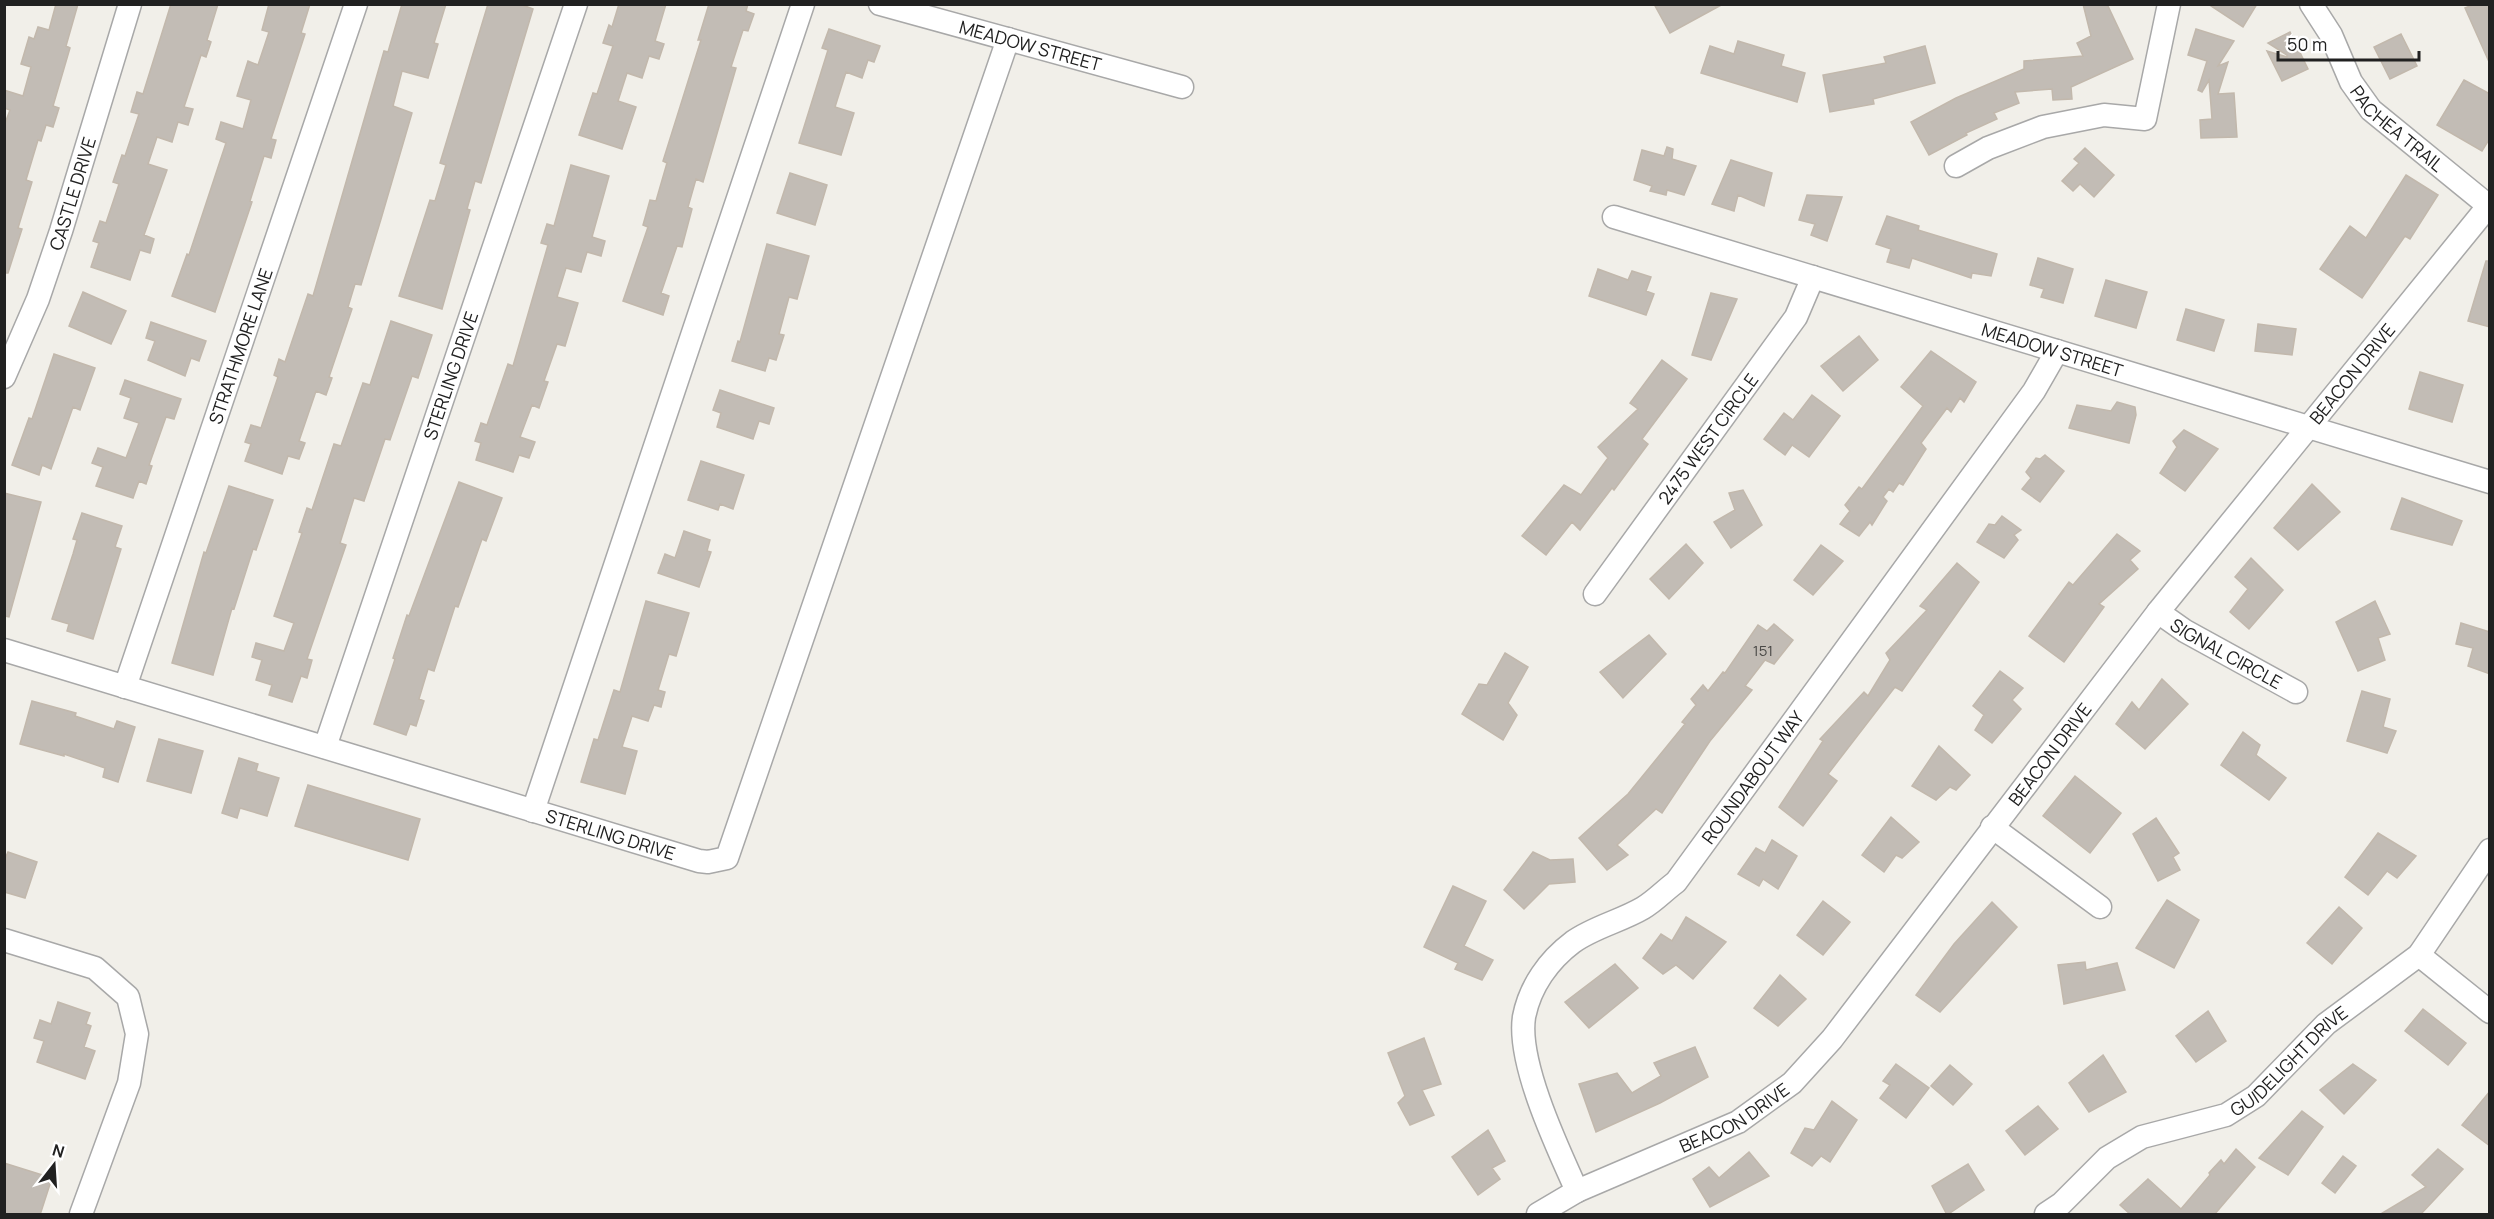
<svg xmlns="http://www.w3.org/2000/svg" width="2494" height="1219" viewBox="0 0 2494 1219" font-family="Manrope,sans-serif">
<rect width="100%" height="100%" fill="#f1efe9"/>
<path fill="#c2bcb5" stroke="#c2b8ac" stroke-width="1.5" d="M56 4H78L66 46 70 48 53 106 59 108 53 127 46 125 41 141 38 140 26 180 32 182 18 228 22 229 8 273H4V126L10 110 4 108V90L23 96 31 67 21 64 29 37 34 39 38 27 49 30Z
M171 4H218L207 40 211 42 206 57 201 55 184 107 193 109 188 125 178 122 172 142 157 137 148 164 167 170 144 235 154 239 150 253 140 250 130 280 91 267 99 243 93 241 100 221 106 223 119 184 113 182 122 155 125 156 139 114 131 112 137 92 143 94Z
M269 4H310L301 33 305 34 271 139 276 140 271 158 264 156 250 201 252 202 215 312 172 296 187 254 189 255 226 143 216 139 221 122 243 129 251 100 237 96 248 61 258 65 269 32 262 30Z
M402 4H446L434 43 438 44 428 78 402 71 393 106 412 113 381 219 361 285 355 284 348 307 352 309 329 377 332 378 326 395 316 391 299 441 305 443 299 459 288 456 282 474 245 461 251 444 245 442 251 425 261 428 278 377 274 375 279 359 285 362 308 294 313 296 384 51 388 52Z
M488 4H520L533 9 481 183 475 181 467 209 470 210 442 309 399 296 430 200 435 201 446 165 440 163Z
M619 4H666L655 41 664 44 659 59 649 56 642 78 627 73 618 101 636 107 622 149 579 135 593 93 597 94 613 46 603 43 609 25 612 27Z
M709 4H748L746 11 754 14 748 31 743 30 731 67 736 68 703 182 696 179 688 207 692 209 682 247 677 246 661 293 669 296 663 315 623 301 648 227 643 225 650 200 656 201 667 163 663 161 701 40H698Z
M1654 4H1723L1670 33Z
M2083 4H2107L2133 59 2071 87 2072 99 2053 100 2052 89 2015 92 2019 103 1994 113 1997 119 1966 133 1967 135 1929 155 1911 122 1956 98 2024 69V61L2083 56 2077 43 2091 36Z
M2208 4H2257L2243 27Z
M2475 4H2490V64L2465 8Z
M829 29 880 46 874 62 868 60 862 78 846 72 835 107 854 113 841 155 799 143 828 50 822 48Z
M2196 29 2234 41 2218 66 2228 62 2218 94 2234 93 2237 137 2201 138 2200 120 2212 119 2209 80 2202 92 2198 90 2207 61 2188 55Z
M2290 32 2308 69 2282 81 2267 51 2287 57V55L2268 43Z
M2401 34 2417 66 2390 79 2374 47Z
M1738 41 1784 55 1781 66 1805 73 1797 102 1701 73 1710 46 1734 54Z
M1925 46 1935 83 1873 99 1874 104 1830 112 1823 75 1886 63 1884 57Z
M2464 80 2490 94V138L2482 151 2437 125Z
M1667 147 1673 149 1672 159 1696 166 1684 195 1667 190 1666 195 1650 191 1652 186 1634 180 1642 150 1664 156Z
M2085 148 2114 175 2094 197 2080 184 2073 191 2062 181 2079 163 2074 159Z
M1731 160 1772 173 1764 206 1738 195 1734 211 1712 204Z
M571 165 609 176 592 237 605 241 601 256 587 252 581 272 566 268 557 297 578 303 565 346 557 344 544 381 548 382 539 408 532 405 520 437 535 442 529 458 519 455 513 472 476 460 481 443 475 441 481 423 487 425 508 364 513 366 548 245 541 243 547 224 554 226Z
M790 173 827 185 815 225 777 213Z
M2406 175 2438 195 2410 239 2405 236 2362 298 2320 269 2350 226 2366 238Z
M1807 195 1842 197 1827 241 1811 235 1815 224 1799 220Z
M1887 216 1919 226 1918 230 1997 254 1991 276 1972 273 1971 278 1912 258 1909 268 1887 262 1891 249 1876 244Z
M767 244 809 256 797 299 789 297 779 334 784 335 776 360 769 358 765 371 732 361 738 341 740 342Z
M2038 258 2073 269 2063 303 2041 297 2044 289 2030 285Z
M2486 261H2490V327L2468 321Z
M1598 269 1628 280 1632 271 1651 277 1646 291 1654 294 1646 315 1589 296Z
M2106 280 2147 292 2136 328 2095 316Z
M83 292 126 311 111 344 69 326Z
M1711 293 1737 299 1711 360 1692 355Z
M2186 309 2224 320 2214 351 2177 340Z
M391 321 432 335 418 378 412 376 390 440 385 439 364 501 354 498 340 543 346 545 307 659 312 660 307 678 301 676 292 702 269 695 272 685 256 680 262 660 252 657 256 643 284 651 294 623 274 616 302 533 299 532 307 508 312 510 334 444 341 446 363 383 370 385Z
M151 322 206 341 199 361 191 358 185 376 148 360 155 341 146 338Z
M2258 324 2296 329 2292 355 2255 351Z
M1859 336 1878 360 1843 391 1821 366Z
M1931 351 1976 382 1964 402 1960 398 1951 412 1947 408 1921 443 1926 449 1903 485 1899 483 1893 492 1889 489 1883 497 1887 501 1872 525 1870 522 1859 536 1840 524 1850 511 1845 505 1859 487 1862 489 1923 406 1901 387Z
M54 354 95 368 80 410 73 407 51 469 42 465 39 475 12 465 29 418 32 419Z
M1662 360 1687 379 1642 439 1648 444 1614 490 1612 488 1580 530 1572 522 1546 555 1522 536 1564 485 1581 495 1608 458 1598 447 1638 409 1630 403Z
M2420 372 2463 385 2452 422 2409 409Z
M125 380 181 399 174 419 166 417 149 465 152 466 146 484 139 481 133 498 96 486 103 467 92 463 98 448 126 458 139 423 124 418 131 398 120 394Z
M720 390 774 408 769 424 759 421 753 439 717 427 721 413 713 410Z
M1812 395 1840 416 1809 457 1792 445 1785 455 1764 439 1784 413 1793 420Z
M2117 402 2135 407 2136 415 2129 443 2069 428 2077 405 2111 411Z
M2184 430 2218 449 2185 491 2160 473 2177 447 2173 441Z
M2045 455 2064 471 2040 502 2022 489 2031 478 2026 472 2036 458 2040 459Z
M701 461 744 475 733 509 720 504 718 510 688 500Z
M459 482 502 498 486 541 482 539 458 607 455 606 434 671 428 669 419 699 424 701 416 726 410 724 406 735 374 724 395 659 393 658 407 615 409 616Z
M2312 484 2340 512 2298 550 2274 528Z
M229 486 273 500 256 550 253 549 234 609 232 608 213 675 172 663 204 552 206 553Z
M1743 490 1762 525 1731 548 1714 522 1735 510 1729 493Z
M4 493 41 502 9 617 4 616Z
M2402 498 2462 521 2452 545 2391 529Z
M82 513 122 526 115 547 121 549 93 639 67 631 69 624 52 619 73 554 77 540 73 539Z
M2002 516 2021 530 2014 535 2018 540 2004 558 1977 542 1989 524 1995 525Z
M684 531 710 540 707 551 711 552 699 587 658 573 665 554 675 558Z
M2117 534 2140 551 2130 560 2138 569 2099 604 2104 607 2064 662 2029 636 2069 582 2073 585Z
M1686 544 1703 563 1669 599 1650 579Z
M1821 545 1843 561 1813 595 1794 580Z
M2251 558 2283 590 2249 629 2230 612 2248 589 2235 577Z
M1957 563 1979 582 1902 691 1895 687 1828 774 1837 781 1803 826 1779 807 1823 741 1820 739 1864 692 1868 696 1890 660 1886 653 1927 610 1920 606Z
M646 601 689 613 676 656 669 654 658 690 665 692 661 707 654 705 648 721 632 716 622 747 637 751 625 794 581 782 594 739 598 740 614 690 620 692Z
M2375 601 2390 634 2378 638 2385 660 2358 671 2336 622Z
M2461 623 2490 632V674L2468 666 2473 648 2456 644Z
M1774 624 1793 640 1774 664 1765 660 1745 686 1752 690 1710 741 1662 813 1656 809 1617 845 1628 855 1607 870 1579 838 1628 794 1685 724 1682 722 1696 705 1691 699 1703 685 1708 691 1723 672 1725 673 1758 625 1767 631Z
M1649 635 1666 654 1623 698 1600 672Z
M1505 653 1528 667 1508 703 1517 715 1503 740 1462 714 1479 684 1487 685Z
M2000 671 2023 688 2012 700 2021 709 1992 743 1975 730 1984 715 1973 706Z
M2162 679 2188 704 2145 749 2116 724 2132 702 2139 710Z
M2362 691 2390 699 2383 727 2396 731 2387 753 2347 741Z
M32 701 76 713 75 716 114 729 117 721 135 727 118 782 103 777 105 768 64 754V756L20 744Z
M2243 732 2260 745 2256 755 2286 778 2269 800 2221 765Z
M159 739 203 751 191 793 147 781Z
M1939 746 1970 775 1956 790 1950 787 1936 800 1912 786Z
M239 758 258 764 256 771 279 778 267 816 240 808 237 818 222 813Z
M2075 776 2121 813 2090 853 2043 816Z
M308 785 420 819 408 860 295 826Z
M1891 817 1919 842 1902 858 1896 855 1884 872 1862 855Z
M2156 818 2179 853 2173 857 2180 870 2158 881 2133 834Z
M2378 833 2416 856 2397 878 2387 871 2368 895 2345 877Z
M1772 840 1797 856 1778 889 1763 879 1759 886 1738 874 1756 848 1765 853Z
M8 852 37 862 25 898 4 892V861Z
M1533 852 1550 860 1573 859 1575 882 1549 884 1524 909 1504 890Z
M1453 886 1486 901 1464 946 1493 960 1482 980 1455 969 1458 963 1424 947Z
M2167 900 2199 920 2174 968 2136 948Z
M1823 901 1850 922 1823 955 1797 935Z
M1992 902 2017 927 1940 1012 1916 995 1954 944Z
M2339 907 2362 928 2332 964 2307 943Z
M1686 917 1726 942 1693 979 1676 965 1663 974 1643 958 1661 934 1672 941Z
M2085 962 2086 970 2117 963 2125 990 2064 1004 2058 965Z
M1615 964 1638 988 1589 1028 1565 1002Z
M1780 975 1806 999 1778 1026 1754 1008Z
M58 1002 90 1013 86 1024 91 1026 84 1047 95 1051 85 1079 37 1062 44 1041 34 1038 40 1020 51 1024Z
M2423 1009 2466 1043 2448 1065 2405 1031Z
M2208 1011 2226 1041 2196 1062 2176 1036Z
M1424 1038 1441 1084 1422 1090 1434 1115 1410 1125 1398 1103 1405 1096 1388 1053Z
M1695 1047 1708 1077 1660 1103 1596 1132 1579 1084 1617 1073 1632 1093 1661 1076 1654 1063Z
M2103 1055 2126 1092 2089 1112 2069 1083Z
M1896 1064 1929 1088 1906 1118 1880 1098 1890 1085 1883 1081Z
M2353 1064 2376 1080 2344 1114 2320 1090Z
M1950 1065 1972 1084 1953 1105 1931 1086Z
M2490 1091V1146L2462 1125Z
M1832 1101 1857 1120 1830 1162 1821 1156 1812 1166 1791 1153 1805 1128 1814 1130Z
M2038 1106 2058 1129 2025 1155 2006 1131Z
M2302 1111 2323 1127 2288 1175 2259 1158Z
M1488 1130 1505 1161 1492 1168 1500 1179 1478 1195 1452 1157Z
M2236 1149 2255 1167 2214 1215H2131L2120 1205 2148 1179 2181 1209 2210 1175 2209 1173 2221 1160 2224 1164Z
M2438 1149 2463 1169 2420 1215H2379L2426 1187 2412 1175Z
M1749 1152 1769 1176 1710 1207 1693 1179 1709 1167 1719 1178Z
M2343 1156 2356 1166 2335 1193 2322 1183Z
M4 1163 52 1178 40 1215H4Z
M1968 1164 1984 1190 1947 1215 1932 1186Z"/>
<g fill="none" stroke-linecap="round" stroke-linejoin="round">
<defs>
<g id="minor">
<path id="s1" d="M880 4 1182 87"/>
<path id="s2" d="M2311 4 2331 35 2351 82 2371 110 2490 207"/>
<path d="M1956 166 1988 148 2043 127 2104 115 2145 119 2169 4"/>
<path id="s3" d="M1614 217 2490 482"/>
<path id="s4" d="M4 377 38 299 61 231 130 4"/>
<path id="s5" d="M1595 594 1796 317 1813 277"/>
<path id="s6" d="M2158 612 2185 631 2296 692"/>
<path id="s7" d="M4 650 699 861 708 862 727 858 1008 39"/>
<path id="s8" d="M125 687 356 4"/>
<path id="s9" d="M325 747 576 4"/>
<path d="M533 811 803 4"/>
<path d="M1992 827 2100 907"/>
<path d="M4 940 95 968 128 997 137 1034 129 1083 81 1214"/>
<path d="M2419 955 2490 1012"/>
<path id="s10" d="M1577 1191C1558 1149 1517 1063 1524 1017 1530 986 1549 960 1573 942 1594 927 1621 921 1643 908 1655 901 1665 890 1676 882L2034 391 2057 351"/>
<path id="s11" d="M1538 1214 1577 1191 1738 1122 1792 1083 1832 1039 2158 612 2490 204"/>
<path id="s12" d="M2046 1214 2061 1204 2107 1158 2142 1137 2226 1115 2256 1096 2326 1024 2419 955 2490 850"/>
</g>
</defs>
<use href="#minor" stroke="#a8a8a8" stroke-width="25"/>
<use href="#minor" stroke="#fff" stroke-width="22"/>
</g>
<g text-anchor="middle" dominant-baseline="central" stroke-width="4.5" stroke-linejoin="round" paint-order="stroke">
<g font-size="15" fill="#494846">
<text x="1763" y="650">151</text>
</g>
<g font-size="18" fill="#212121" stroke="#fff">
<text stroke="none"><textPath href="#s1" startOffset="156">MEADOW STREET</textPath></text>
<text stroke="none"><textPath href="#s2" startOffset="154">PACHEA TRAIL</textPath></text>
<text stroke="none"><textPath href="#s4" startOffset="196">CASTLE DRIVE</textPath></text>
<text stroke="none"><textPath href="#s8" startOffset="360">STRATHMORE LANE</textPath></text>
<text stroke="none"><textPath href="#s3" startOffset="458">MEADOW STREET</textPath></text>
<text stroke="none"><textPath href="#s11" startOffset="1191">BEACON DRIVE</textPath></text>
<text stroke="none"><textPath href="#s9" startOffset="392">STERLING DRIVE</textPath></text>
<text stroke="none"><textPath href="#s5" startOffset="192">2475 WEST CIRCLE</textPath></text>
<text stroke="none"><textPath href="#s6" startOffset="80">SIGNAL CIRCLE</textPath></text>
<text stroke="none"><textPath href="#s11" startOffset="705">BEACON DRIVE</textPath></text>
<text stroke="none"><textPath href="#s10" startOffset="525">ROUNDABOUT WAY</textPath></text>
<text stroke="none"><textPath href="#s7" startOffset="634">STERLING DRIVE</textPath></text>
<text stroke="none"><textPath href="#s12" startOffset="294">GUIDELIGHT DRIVE</textPath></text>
<text stroke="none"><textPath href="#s11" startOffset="219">BEACON DRIVE</textPath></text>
</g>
</g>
<rect width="2494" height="1219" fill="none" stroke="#212121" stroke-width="12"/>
<g transform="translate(54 1165) rotate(17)" stroke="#ffffff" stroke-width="4.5" paint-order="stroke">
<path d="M0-4.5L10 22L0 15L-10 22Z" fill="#212121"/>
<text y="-9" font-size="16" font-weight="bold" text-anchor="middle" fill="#212121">N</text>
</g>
<path d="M2278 51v9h141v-9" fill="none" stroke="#212121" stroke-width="3"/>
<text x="2287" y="51" font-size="18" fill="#212121" stroke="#ffffff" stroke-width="4.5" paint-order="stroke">50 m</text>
</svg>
